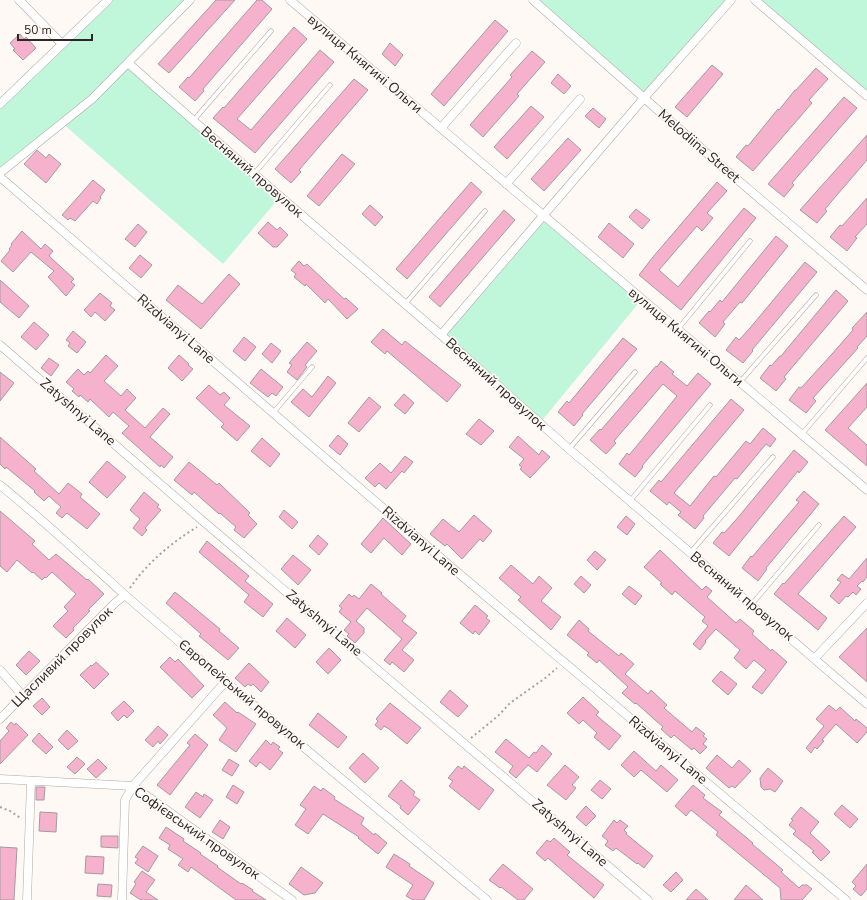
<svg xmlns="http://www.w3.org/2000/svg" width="867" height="900" viewBox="0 0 867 900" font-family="'Nunito Sans',sans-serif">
<rect width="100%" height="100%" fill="#fff9f6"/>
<path fill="#c0f6da" d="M108 0H190L128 63 280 197 223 264 62 123 0 173V104Z
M533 0H731L644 98Z
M755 0H867V96Z
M543 216 642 299 540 423 441 335Z"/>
<path fill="#f6b2cc" stroke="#a39b9e" d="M216 0H235L169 73 158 64Z
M257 0H262L272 9 203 89 204 91 195 101 179 87 188 77 189 78Z
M495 20 508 31 444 106 431 94Z
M294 27 307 39 237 119 251 130 320 50 334 62 255 153 213 118 223 107 224 108Z
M20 34 24 39 26 37 36 48 23 60 13 50 15 49 10 43Z
M390 43 403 55 395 66 382 54Z
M532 51 545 62 517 94 519 96 483 137 470 125 512 77 510 75Z
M712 65 723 74 687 117 675 107Z
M816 68 828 79 809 100 812 103 753 171 736 157 746 145 748 146 778 109 779 110 795 90H796Z
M558 74 571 86 564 94 551 83Z
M354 79 368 90 299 170 301 172 291 183 275 169Z
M844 97 857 108 792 183 794 185 784 197 768 184Z
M531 106 544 117 507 159 494 147Z
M593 108 606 119 599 128 585 116Z
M867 135V160L825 209 827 211 817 223 800 210Z
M568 138 581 150 544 191 531 179Z
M37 150 46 158 49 154 61 164 46 183 24 164Z
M342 154 355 164 319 206 307 196Z
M93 180 105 190 100 197 101 198 97 204 93 201 75 221 70 218 68 220 62 215Z
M471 182 482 192 407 279 396 269Z
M717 182 727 191 707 213 713 218 702 231 697 226 659 270 678 287 744 208 756 218 681 310 639 275 653 257Z
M867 198V224L855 237 857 238 847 251 830 237 840 225 842 226Z
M370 205 383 217 375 226 362 214Z
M636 209 650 220 642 229 629 217Z
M504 210 515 220 440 307 429 297Z
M268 222 277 230 280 227 288 235 277 247H273L258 233Z
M609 223 634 244 623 258 598 237Z
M138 224 147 232 135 247 125 239Z
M22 231 41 249 45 244 53 251 49 256 74 279 71 282 75 285 66 296 48 277 54 271 31 252 13 272 1 261 10 250 9 249 12 245 11 244Z
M776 236 788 246 742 303 740 302 723 322 725 324 715 337 699 323 709 311 710 312 720 300 722 302Z
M140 255 152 265 141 278 129 268Z
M299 261 304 266 307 264 344 299 346 298 358 309 347 319 328 299 325 303 306 284 305 286 294 277 296 274 291 270Z
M805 262 817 272 752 350 753 351 743 363 726 350 736 337 739 340 750 328Z
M229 274 240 284 201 329 166 300 178 285 202 304Z
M0 280 29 306 19 318 0 302Z
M836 290 848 301 784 377 786 379 776 391 760 378 770 365 771 366 780 356H781Z
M100 293 112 303 110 306 115 310 105 321 95 312 91 317 84 310Z
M867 312V336L857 347 858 348 813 398 816 401 806 413 789 400 799 387 801 388 832 354 853 330 852 328Z
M34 322 49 335 36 350 21 337Z
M383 329 402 345 405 341 461 385 447 402 387 351 385 354 371 342Z
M73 331 86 342 77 353 68 346 70 343 66 340Z
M244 337 256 347 245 361 233 351Z
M623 338 637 349 582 414 583 415 574 426 558 412 567 401 569 403Z
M307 342 317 351 305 365 307 367 297 380 287 372 292 365 289 363Z
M271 343 281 351 272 363 262 354Z
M106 355 118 366 104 381 121 396 127 389 136 398 125 410 145 428 163 408 170 414 150 437 173 457 164 468 161 465 160 467 122 433 129 426 113 412 109 417 90 399 88 402 80 395 79 397 72 391 74 389 66 382 78 369 84 375 88 371 90 373Z
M179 355 189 364 188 365 193 369 182 381 168 368Z
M49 358 59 365 51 376 41 368Z
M661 361 674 372 672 374 687 386 698 373 711 384 642 466 643 467 635 477 619 464 627 453 629 455 640 442 677 396 663 384 614 441 616 443 606 454 590 440 600 429 601 430 656 366 657 367Z
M261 369 283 387 276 396 272 393 268 397 250 383Z
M0 372 14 383 0 401Z
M328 376 336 383 309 417 291 402 303 389 312 397Z
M867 383V407L848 428 867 445V466L825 430Z
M209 385 220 395 224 392 230 398 224 405 250 426 237 441 221 427 224 424 196 398Z
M404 394 414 403 405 414 394 405Z
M369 397 381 407 359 432 348 423Z
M731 399 744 410 674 493 690 506 714 476 716 477 746 441 750 444 763 428 776 439 770 447 766 444 737 479 735 478 703 516 704 518 695 529 678 515 681 512 669 502 667 505 650 491 659 480 661 482 672 469Z
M479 419 494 431 481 445 466 434Z
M338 435 348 444 340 455 329 446Z
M518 436 539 455 542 450 550 457 530 478 520 469 522 467 519 465 524 459 509 447Z
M0 437 36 469 34 471 59 494 68 483 82 494 80 497 100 514 87 529 67 513 62 518 56 513 61 507 49 496 44 501 34 492 35 491 6 467 5 469 0 464Z
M262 438 280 454 270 467 251 451Z
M794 450 808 462 799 473 798 471 729 556 713 543 722 532 724 533 735 521Z
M405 456 413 462 404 473 402 471 386 489 379 483 375 487 365 478 380 463 391 473Z
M107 461 126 477 107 498 89 482Z
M189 462 217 485 219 483 250 513 248 515 257 524 244 538 234 530 236 527 220 513 219 514 194 492 192 495 174 480Z
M804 491 819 504 766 568 767 569 758 581 742 568 751 556 752 557 799 502 796 500Z
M144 492 159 505 157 507 161 510 145 528 147 530 142 536 133 528 140 519 130 510Z
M284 510 298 522 292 529 279 517Z
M0 511 35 541 32 544 49 560 56 554 87 580 88 579 104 594 88 610 90 611 73 628 74 630 66 638 53 626 68 611 64 607 76 594 52 572 46 578 45 577 42 580 33 572 32 573 17 560 7 572 0 566Z
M474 515 492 531 483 542 480 539 462 559 447 544 445 546 430 534 443 519 459 532Z
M626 516 635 524 627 535 617 527Z
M844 516 856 527 798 594 827 618 818 630 774 594 783 583 784 584Z
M383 518 411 544 402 555 384 538 371 553 361 544Z
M318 535 328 544 319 555 309 546Z
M207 541 249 576 245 581 273 604 263 617 244 602 249 595 199 552Z
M660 550 702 590 706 586 712 591 707 597 736 623 740 619 754 631 752 634 771 651 772 649 787 662 762 694 752 687 766 670 754 660 746 669 734 658 740 650 716 629 705 641 706 642 700 650 693 644 708 626 702 621 705 617 675 591 672 595 660 584 662 583 644 567Z
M595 551 606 560 597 570 587 560Z
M293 555 311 570 298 585 281 569Z
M867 558V577L863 582 862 581 857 586 861 589 856 595 853 592 848 597 846 596 839 604 830 596 841 582 837 580 842 574 849 579Z
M511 565 533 584 539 576 552 588 541 601 561 617 551 630 518 600 521 597 499 578Z
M581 576 591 585 584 593 574 584Z
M371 584 382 593 381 594 406 616 402 621 417 633 402 650 414 660 404 672 392 662 390 665 384 660 402 639 367 608 356 621 364 628V633L355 643 347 636 349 634 344 630 351 622 339 612 342 608 339 606 349 594 352 597 354 595 359 599Z
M629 586 642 596 635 605 622 594Z
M175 592 220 629 219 631 239 648 228 660 199 636 201 634 166 603Z
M475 605 488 616 486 618 490 621 479 635 475 631 473 634 460 623Z
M287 618 306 635 295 648 276 631Z
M579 620 589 629 588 631 619 656 621 653 634 664 625 674 648 694 651 690 667 705 664 708 692 732 696 727 705 734 703 736 707 739 703 744 707 747 700 754 694 748 692 750 674 735 671 738 661 729 663 727 636 703 635 704 622 693 628 687 599 660 597 663 587 655 589 653 567 635Z
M867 628V682L839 657Z
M329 648 341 660 328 674 316 662Z
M29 651 40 661 26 675 16 665Z
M170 657 175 662 178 659 204 686 192 698 160 667Z
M96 662 109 674 94 689 80 675 91 665 92 666Z
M249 663 269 682 261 692 253 684 251 686 248 684 245 687 235 678Z
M721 671 737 684 728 695 712 681Z
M450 690 468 706 458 717 440 702Z
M583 697 599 712 596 715 621 736 609 750 594 737 597 733 583 720 579 724 567 713Z
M42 698 50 707 42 715 33 706Z
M124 701 134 711 127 718 124 715 118 721 111 713Z
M225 702 237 713 238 712 256 724 236 752 219 740 227 728 213 715Z
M390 703 421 728 407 744 389 729 384 726 381 730 375 725 378 721 376 719Z
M829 705 836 711 840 707 855 721 856 719 867 728V732L857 743 836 724 822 740 824 741 817 749 815 747 811 753 806 748 824 726 816 719Z
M318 713 347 737 338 748 309 725Z
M11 722 15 725 16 723 28 735 0 764V741L9 731 6 728Z
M158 726 168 735 160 744 158 741 153 747 145 740Z
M67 730 78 741 68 750 58 740Z
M39 733 53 747 46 754 32 741Z
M195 734 208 745 170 795 157 785 190 745 187 743Z
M506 739 529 758 534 752 536 753 542 745 552 754 537 772 528 765 516 778 509 772 513 766 495 752Z
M266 740 271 745 273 742 280 747 278 749 283 753 270 770 260 762 256 767 249 761Z
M634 751 656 771 661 765 678 780 667 792 641 770 634 777 621 765Z
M363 753 379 768 365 783 349 768Z
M717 755 732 768 739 760 751 771 735 788 732 786 729 788 706 768Z
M77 757 85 764 75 774 67 767Z
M98 759 107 768 96 778 87 769Z
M229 759 239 765 232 776 222 770Z
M565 765 579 777 572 785 576 788 566 800 547 785Z
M458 766 462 769 464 766 494 790 479 810 449 786 453 781 448 778Z
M768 768 783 781 775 792 770 789 764 790 761 787 760 778Z
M401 780 415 792 413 795 420 800 408 815 400 808 401 806 388 796Z
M600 780 611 789 602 799 591 790Z
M233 785 244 792 237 804 226 797Z
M693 785 705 795 703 798 722 812 719 815 753 843 752 844 783 870 781 872 799 888 802 885H807L812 889 802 900H781L780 888 716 835 718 832 691 810 686 816 675 806Z
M314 786 321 791 323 788 335 797 334 799 364 818 361 824 374 835 375 833 387 843 378 854 358 838 359 837 323 814 308 834 295 825 306 809 300 805Z
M36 787H45L44 800H36Z
M196 792 203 797 204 794 213 800 200 818 185 807Z
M842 805 858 819 850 828 834 814Z
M586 806 596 816 586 826 576 817Z
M801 807 819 822 810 833 830 852 821 861 812 852 814 851 793 834 796 831 789 825 793 820 791 819Z
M40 812 57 813 56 832 39 831Z
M220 820 230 827 223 839 212 832Z
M614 820 617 823 620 820 628 826 624 830 627 833 626 834 653 856 644 868 638 863 637 864 616 848 613 851 605 845 608 841 602 836Z
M166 827 184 839 183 841 201 853 200 854 218 866 217 867 241 884 242 883 253 890 252 891 266 900H236L191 867 188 872 178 865 183 859 168 849 170 845 159 838Z
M101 836H118V848L101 847Z
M554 838 570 852 567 855 604 885 594 898 548 858 545 861 536 853 547 840 550 842Z
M143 846 158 856 148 872 135 863 138 859 135 857Z
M0 847 17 848 14 900H0Z
M394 854 410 864 409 866 434 883 424 900H413L406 896 413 885 386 867Z
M86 856 104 857 103 874 85 873Z
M503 864 533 889 524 900H518L501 887 500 888 489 880Z
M867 864V889L861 896 853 889 856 886 852 882Z
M301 867 323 883 315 893 304 895 289 884Z
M142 871 155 880 146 892 158 900H141L130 893 136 884 134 882Z
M676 872 683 880 671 892 663 885Z
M98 884 112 885 111 897 97 896Z
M746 885 763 900H734Z
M696 889 708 900H686Z"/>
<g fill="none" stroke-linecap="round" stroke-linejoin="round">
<defs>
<path id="lane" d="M193 121 271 31
M254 174 330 85
M405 304 485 211
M678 329 750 241
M740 382 816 295
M273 413 312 367
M802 434 867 358
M569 449 635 372
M630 501 710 405
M690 553 773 457
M752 604 819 525"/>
<path id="street" d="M19 0 62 44
M290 0 867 490
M533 0 719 164 867 290
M755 0 867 96
M128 63 254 174 441 335 569 449 867 704
M0 104 108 0
M437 125 441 128 516 43
M0 173 92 99 190 0
M0 177 450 566 846 900
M506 184 580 99
M441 335 644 98 731 0
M0 345 204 522 648 900
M0 485C43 520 84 558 125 595 244 699 366 799 487 900
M815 658 867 603
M0 670 23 696
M0 719 115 603 125 595
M0 779 133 786 292 900
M27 900 31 781
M122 900 125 800 133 786 226 681"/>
</defs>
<use href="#lane" stroke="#b0a8a5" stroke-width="5"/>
<use href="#street" stroke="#b0a8a5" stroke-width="9"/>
<path stroke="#a6a19f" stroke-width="2" stroke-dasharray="2 3" stroke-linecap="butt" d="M130 588C147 563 171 543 197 527
M471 738 498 716 510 703 544 679 557 668
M0 807 10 811 22 819"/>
<use href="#lane" stroke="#fff" stroke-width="4"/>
<use href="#street" stroke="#fff" stroke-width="8"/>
</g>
<g text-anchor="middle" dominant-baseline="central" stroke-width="3.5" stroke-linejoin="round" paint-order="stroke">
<g font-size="14" fill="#2b2827" stroke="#fff9f6">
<text transform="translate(365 64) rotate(40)">вулиця Княгині Ольги</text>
<text transform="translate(699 146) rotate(41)">Melodiina Street</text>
<text transform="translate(252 172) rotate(41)">Весняний провулок</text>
<text transform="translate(176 329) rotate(41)">Rizdvianyi Lane</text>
<text transform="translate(686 337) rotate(40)">вулиця Княгині Ольги</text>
<text transform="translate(496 384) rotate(42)">Весняний провулок</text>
<text transform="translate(78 412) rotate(41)">Zatyshnyi Lane</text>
<text transform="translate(421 541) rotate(41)">Rizdvianyi Lane</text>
<text transform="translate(742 596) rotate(40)">Весняний провулок</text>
<text transform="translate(324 623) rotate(40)">Zatyshnyi Lane</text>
<text transform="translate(62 657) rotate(-45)">Щасливий провулок</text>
<text transform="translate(242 694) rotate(40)">Європейський провулок</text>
<text transform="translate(668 750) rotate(40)">Rizdvianyi Lane</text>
<text transform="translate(197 833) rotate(35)">Софієвський провулок</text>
<text transform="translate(570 833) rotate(41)">Zatyshnyi Lane</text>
</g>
</g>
<path d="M18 34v6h74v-6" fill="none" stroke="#2b2827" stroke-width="2"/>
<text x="24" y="34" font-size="12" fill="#2b2827" stroke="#fff9f6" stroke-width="3" paint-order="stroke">50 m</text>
</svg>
